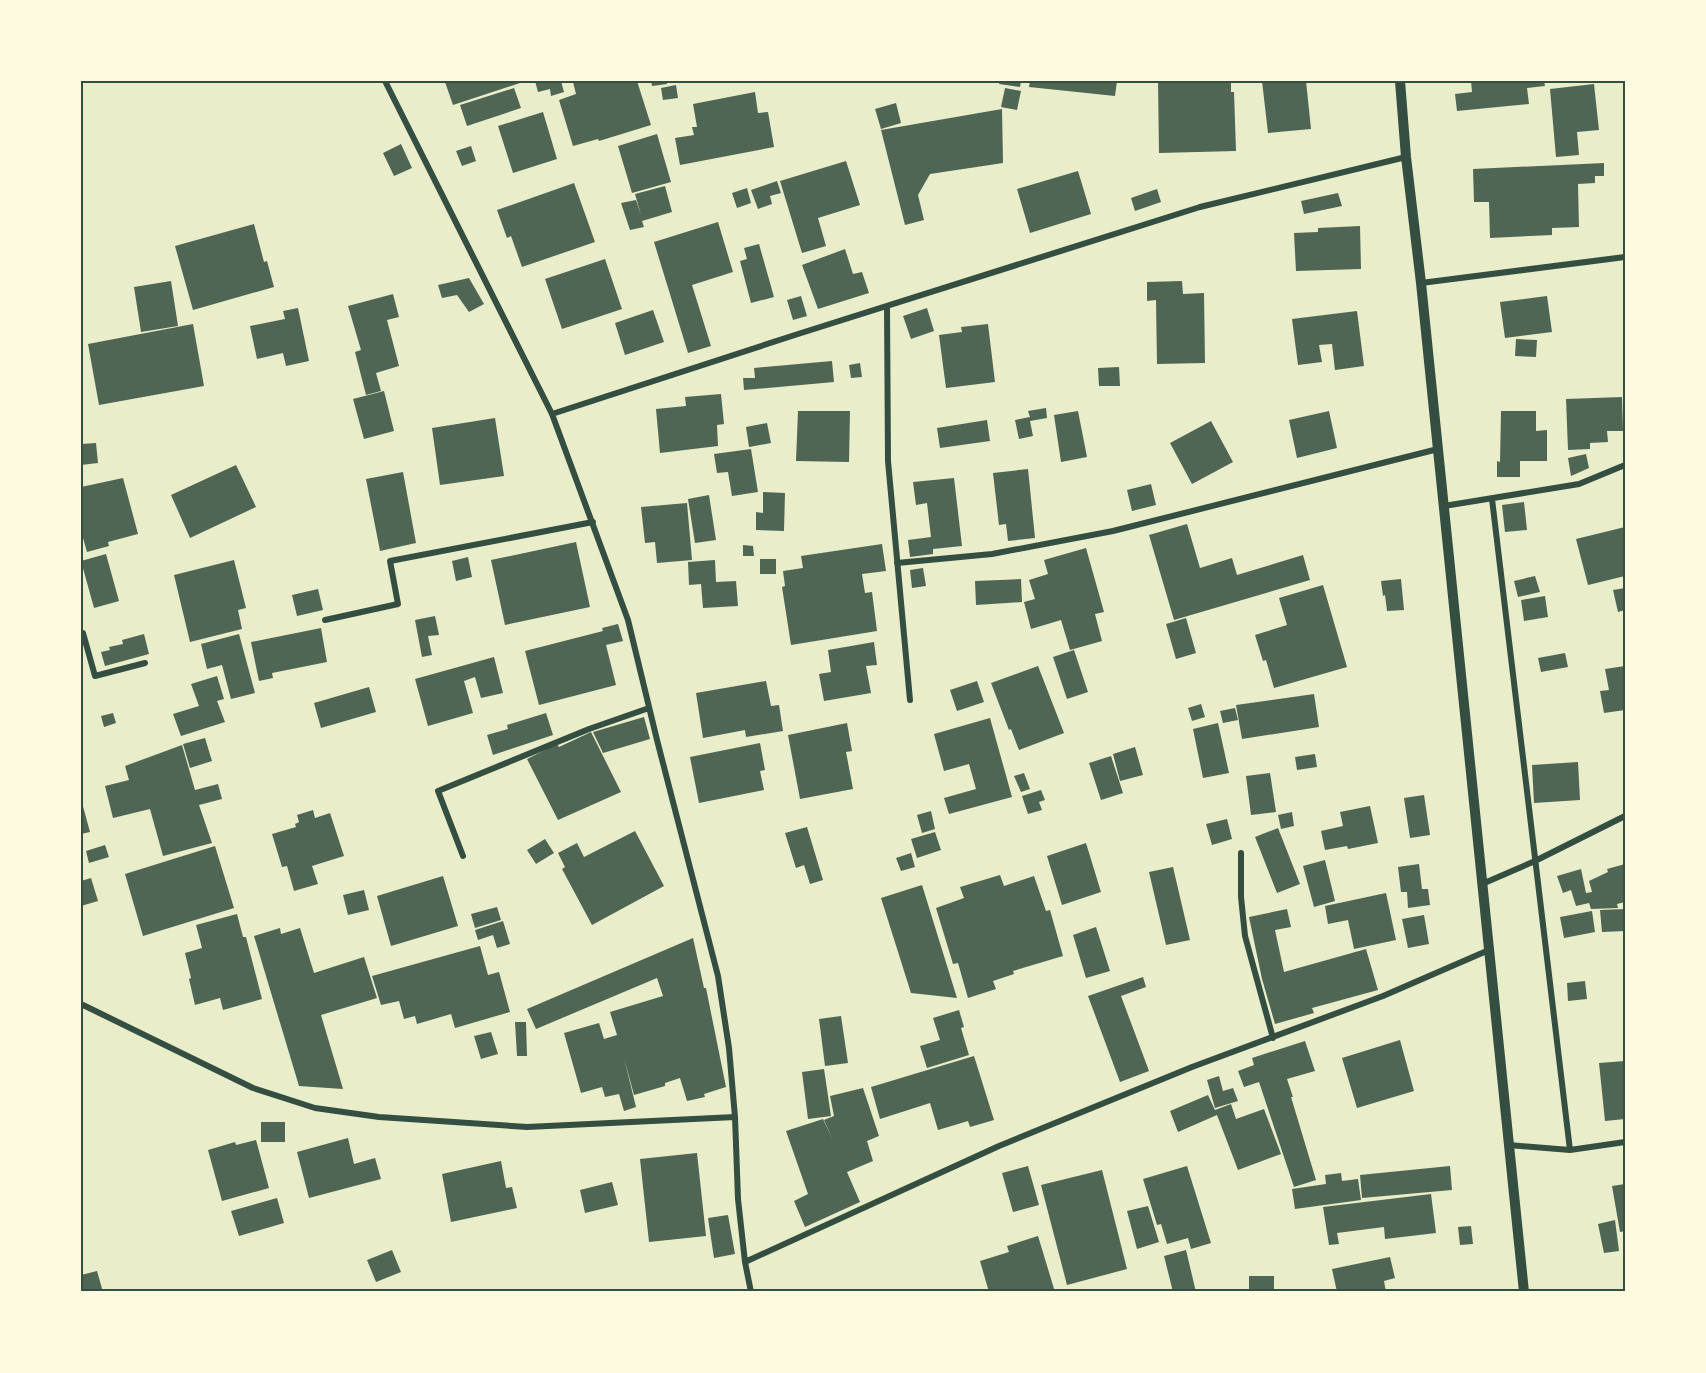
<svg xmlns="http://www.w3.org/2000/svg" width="1706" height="1373" viewBox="0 0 1706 1373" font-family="'Asap Condensed',sans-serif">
<rect width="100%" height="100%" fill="#e9edc9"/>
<path fill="#4f6655" d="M448 81H526L453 105 445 82Z
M535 81H561L564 92 551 96 550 89 538 92Z
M575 81H637L651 125 599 141 598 139 573 146 559 100 576 94 573 82Z
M651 81H667V84L652 86Z
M1000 81H1021L1020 87 999 84Z
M1030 81H1117L1115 96 1029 87Z
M1158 81H1231V92H1234L1236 151 1159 153Z
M1262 81H1306L1311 129 1268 133Z
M1471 81H1544L1545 86 1527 88 1529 104 1457 111 1455 94 1472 92Z
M1594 84 1599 130 1577 132 1579 155 1556 157 1550 89Z
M676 85 678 98 663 100 661 88Z
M514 88 521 108 467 126 460 105Z
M1005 88 1021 91 1017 110 1001 107Z
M755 92 758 113 768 112 774 147 680 165 675 138 694 135 692 127H697L693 104Z
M896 103 901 123 881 129 875 109Z
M1002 109 1003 163 930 174 918 195 924 220 905 225 881 130Z
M543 112 557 159 513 173 498 126Z
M657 134 671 182 632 193 618 146Z
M401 144 412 168 394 176 383 153Z
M471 146 476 161 462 166 456 151Z
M846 161 860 205 818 218 826 246 802 253 780 181Z
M1604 163V176H1595V183L1578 184 1579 227 1552 228V235L1490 238 1489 202H1474L1473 169Z
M1078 171 1091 214 1030 233 1017 189Z
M777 181 781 193 770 196 772 204 758 209 751 190Z
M574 183 595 242 522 267 511 236 507 238 497 210Z
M665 186 672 212 642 221 644 227 630 230 621 203 636 200 641 215 635 194Z
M747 188 751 203 737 208 732 193Z
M1157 189 1161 202 1135 211 1131 198Z
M1338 193 1342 206 1304 214 1301 201Z
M718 222 733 272 692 285 711 346 688 353 654 242Z
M254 224 264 262 267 261 274 287 193 310 175 246Z
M1360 226 1361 269 1296 271 1294 233 1318 232V228Z
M759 244 774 297 751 303 740 261 747 259 744 248Z
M845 249 853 274 862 272 869 293 818 309 802 265Z
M605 259 622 309 562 329 545 279Z
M469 278 484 304 469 312 457 295 442 298 438 285Z
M171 281 178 326 141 332 134 287Z
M1182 281 1183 294 1204 293 1205 363 1157 364 1156 300 1147 301V282Z
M393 294 399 317 387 320 399 366 376 373 381 391 366 395 355 352 361 350 348 306Z
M801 296 807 316 793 320 787 300Z
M1547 296 1552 332 1505 338 1500 302Z
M298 308 309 361 286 366 283 353 257 359 250 326 285 319 283 311Z
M927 308 934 331 911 339 903 316Z
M653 310 664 342 625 355 615 323Z
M1357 311 1364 366 1335 370 1332 344 1319 345 1322 362 1298 365 1292 319Z
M193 324 204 386 99 405 88 344Z
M988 324 995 382 946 388 939 335 962 332 961 327Z
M1516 339 1537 340 1536 357 1515 356Z
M832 361 834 382 744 390 743 378H755L754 368Z
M860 363 862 377 851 378 849 365Z
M1119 367 1120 386H1099L1098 368Z
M384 391 394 431 364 439 353 399Z
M721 394 724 424 717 425 718 446 660 453 656 409 686 406 685 397Z
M1622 397 1623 431H1607L1608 442 1590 443V449L1568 450 1566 399Z
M1046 408 1047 418 1030 421 1033 436 1019 439 1015 420 1030 417 1028 411Z
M798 411H850L849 462 796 461Z
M1078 411 1087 457 1061 462 1054 415Z
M1329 411 1337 448 1297 458 1289 420Z
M1501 411H1536V431L1547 430V461H1520V477H1497V461L1500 462Z
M495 418 504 476 440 485 432 428Z
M987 420 990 441 940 448 937 428Z
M1211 421 1233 462 1192 484 1170 443Z
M767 423 771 443 749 447 746 427Z
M96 443 98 463 81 465V444Z
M751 449 758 492 732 496 728 472 717 473 714 454Z
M1586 454 1589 468 1571 476 1568 458Z
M236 465 256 507 190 538 171 495Z
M1028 469 1035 538 1008 541 1006 524 999 525 993 473Z
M403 472 416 543 380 551 366 479Z
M123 478 138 534 108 542 109 546 87 552 81 531V487Z
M954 478 962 546 933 549V554L910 557 908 540 931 537 927 503 916 505 913 482Z
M1151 484 1156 505 1132 511 1127 490Z
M763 492 785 493 784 531 756 530V512L763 513Z
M709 495 716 540 695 543 688 499Z
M1524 502 1527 530 1505 532 1502 505Z
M687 503 692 560 657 563 655 542 645 543 641 507Z
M1187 524 1200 568 1232 558 1237 575 1303 555 1310 580 1174 620 1149 535Z
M1625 527V576L1588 585 1576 539Z
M576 542 590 607 505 625 491 560Z
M882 544 886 571 862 574 865 593 872 592 877 631 791 645 782 587 785 586 783 571 803 568 801 556Z
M743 545 753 546 754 556H743Z
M1086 548 1104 612 1095 614 1102 641 1070 650 1061 620 1031 629 1024 602 1035 599 1029 580 1048 574 1044 560Z
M106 554 119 601 94 608 81 561Z
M468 557 472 577 456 581 452 561Z
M760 559H776V574H760Z
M234 560 246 608 238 610 242 629 190 642 174 575Z
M715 560 716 582 736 581 738 606 703 608 701 584 689 585 688 562Z
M923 568 926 586 912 588 910 570Z
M1535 576 1540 592 1518 597 1514 581Z
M1021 579 1022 602 976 605 975 581Z
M1401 579 1404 610 1387 611 1385 595 1383 596 1381 581Z
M1323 585 1347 667 1274 688 1266 660 1263 661 1255 635 1287 625 1279 598Z
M1625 588V610L1618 612 1613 590Z
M318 589 323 610 297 616 292 595Z
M1545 596 1548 617 1524 621 1521 600Z
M435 616 439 635 428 636 432 655 422 657 415 620Z
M1186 618 1196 653 1176 659 1166 624Z
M618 624 623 641 606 645 616 685 539 705 525 651 603 631 602 628Z
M321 628 327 662 272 673 273 678 259 681 251 642Z
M144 634 149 654 105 666 101 652 110 650 109 647 123 644 122 640Z
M239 634 255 693 231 699 222 665 207 669 201 644Z
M874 642 877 665 866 666 871 693 824 701 819 674 831 672 828 650Z
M1074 650 1088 692 1067 699 1053 657Z
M1565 653 1568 667 1541 672 1538 658Z
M494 657 503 693 481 698 475 677 464 681 473 713 428 726 415 679Z
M1038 666 1064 733 1019 750 1011 729 1009 730 991 683Z
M1625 666V710L1604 713 1600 691 1609 690 1605 669Z
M217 676 224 699 217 701 225 722 181 736 173 714 199 706 191 684Z
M766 681 771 706 779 705 783 731 746 737 745 730 703 738 696 693Z
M977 681 984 702 957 711 950 690Z
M369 687 376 712 321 728 314 703Z
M1314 694 1319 727 1242 739 1236 705Z
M1201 704 1205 717 1192 721 1188 708Z
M1235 708 1238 720 1223 723 1220 711Z
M113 713 116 723 104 727 101 716Z
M546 713 553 735 493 755 487 735 508 729 507 725Z
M644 717 650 739 603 753 593 732Z
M990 718 1012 797 949 814 944 798 976 789 969 764 944 771 934 734Z
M847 723 852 751 846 752 853 789 800 799 788 735Z
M1218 723 1229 773 1203 778 1193 729Z
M591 732 621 792 558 820 527 759 557 744 559 747Z
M205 738 212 761 190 768 183 744Z
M760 743 765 770 760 771 764 790 699 803 690 757Z
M182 745 195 790 218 784 222 799 199 805 212 843 163 856 150 809 113 818 105 786 129 780 125 766Z
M1135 747 1143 775 1120 781 1113 754Z
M1315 754 1317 767 1297 770 1295 757Z
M1111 756 1123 793 1101 800 1089 763Z
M1578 762 1580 800 1534 803 1532 765Z
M1024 773 1030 789 1021 792 1014 776Z
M1270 773 1276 812 1251 815 1246 776Z
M1041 790 1045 800 1039 802 1042 810 1028 814 1022 796Z
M1424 795 1430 835 1410 838 1404 798Z
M81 799 90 832 81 834Z
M1370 806 1378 843 1348 849 1347 846 1325 850 1321 831 1343 826 1340 812Z
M313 810 315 818 330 813 344 856 312 866 318 884 294 891 287 866 282 867 272 834 296 827 295 824 299 822 297 815Z
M931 811 935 829 922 833 917 815Z
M1292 812 1294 826 1281 829 1278 815Z
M1227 819 1232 839 1212 845 1206 824Z
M807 827 823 880 810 884 804 865 796 868 785 833Z
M1278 828 1300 884 1277 893 1255 837Z
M635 831 664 886 592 925 562 869 565 867 558 853 577 843 584 857Z
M935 832 941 850 917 858 911 839Z
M545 839 554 853 536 864 527 850Z
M1086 843 1101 892 1062 905 1047 856Z
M105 845 109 857 89 863 86 851Z
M215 846 234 908 143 936 125 874Z
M911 853 915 867 901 871 896 858Z
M1325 860 1335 901 1314 907 1303 866Z
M1419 864 1422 889H1428L1430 905 1408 908 1407 892H1401L1398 867Z
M1625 864V902L1617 904 1618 908 1591 909 1589 903 1576 906 1571 890 1563 893 1557 876 1581 869 1586 893 1592 892 1589 881 1608 872 1607 869Z
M1173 867 1190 940 1166 945 1149 872Z
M1000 875 1004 886 1034 876 1046 911 1050 910 1063 956 1013 971 1014 974 993 981 996 989 968 998 958 963 953 964 936 908 964 898 960 887Z
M443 876 458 926 391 946 377 896Z
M91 878 98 901 81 906V881Z
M922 885 957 998 911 993 881 898Z
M364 890 369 910 348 915 343 895Z
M1386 893 1396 940 1354 949 1348 920 1328 924 1325 906Z
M497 907 501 920 475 928 471 914Z
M1287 909 1291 927 1275 930 1284 972 1366 949 1378 990 1312 1008 1314 1013 1275 1024 1262 979 1249 917Z
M1625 909V931L1602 932 1600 910Z
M1592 911 1595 932 1564 938 1560 917Z
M237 914 243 937H246L262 999 223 1010 220 998 195 1005 189 979 191 978 185 953 202 948 196 925Z
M1424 915 1429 944 1408 948 1402 919Z
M503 921 510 944 497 948 493 935 478 940 475 930Z
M1096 927 1110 971 1086 978 1073 935Z
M280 928 281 934 300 928 314 973 364 957 377 998 321 1015 343 1089 299 1086 254 936Z
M693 938 704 988H706L726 1087 704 1094 705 1097 687 1101 680 1078 665 1083V1086L634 1095 624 1058 636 1107 624 1111 619 1094 605 1097 602 1087 581 1093 564 1033 599 1023 604 1039 617 1035 610 1012 663 996 657 978 536 1029 527 1009Z
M480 946 488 975 499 972 510 1012 455 1028 451 1014 417 1024 415 1016 404 1019 399 1001 381 1005 372 976Z
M1143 977 1146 987 1121 996 1149 1071 1120 1082 1088 996Z
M1585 981 1587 999 1568 1001 1567 983Z
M959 1010 964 1027 961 1028 969 1055 927 1068 920 1046 940 1040 933 1018Z
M841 1016 848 1063 825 1066 819 1019Z
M515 1022H526L527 1056H517Z
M491 1032 498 1054 481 1059 474 1036Z
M1400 1040 1414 1091 1357 1108 1342 1058Z
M1305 1041 1315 1071 1287 1079 1293 1097H1291L1316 1180 1294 1187 1259 1082 1244 1087 1238 1071 1254 1065 1252 1058Z
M974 1056 994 1120 970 1127 968 1121 938 1130 930 1103 880 1119 871 1087Z
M1625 1061V1119L1605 1121 1599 1063Z
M824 1069 831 1116 808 1119 802 1072Z
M1219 1076 1223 1091 1233 1088 1238 1101 1215 1108 1207 1080Z
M863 1088 879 1136 867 1141 873 1161 847 1172 860 1202 805 1227 794 1201 808 1194 786 1131 823 1119 833 1140 824 1120 834 1116 830 1096Z
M1208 1095 1215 1110 1231 1104 1236 1119 1264 1109 1281 1154 1238 1170 1217 1115 1178 1132 1170 1111Z
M261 1122H285V1142H261Z
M348 1138 354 1164 375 1158 381 1179 309 1198 297 1152Z
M256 1140 269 1188 222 1201 208 1150 235 1142 236 1145Z
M697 1153 706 1236 649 1242 640 1159Z
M501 1161 506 1188 512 1187 517 1208 451 1222 442 1174Z
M1028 1166 1039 1205 1013 1212 1002 1173Z
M1187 1166 1211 1243 1191 1249 1188 1238 1167 1244 1161 1224 1157 1225 1143 1179Z
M1450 1166 1452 1190 1362 1198 1360 1175Z
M1102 1170 1127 1269 1067 1285 1041 1185Z
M1341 1173 1342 1181 1358 1179 1361 1200 1295 1209 1292 1189 1326 1184 1325 1175Z
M612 1182 618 1205 585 1213 580 1190Z
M1625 1184V1231L1620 1232 1612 1186Z
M1431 1194 1436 1233 1385 1239 1384 1227 1337 1233 1339 1244 1329 1245 1323 1207Z
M277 1198 284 1223 239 1236 231 1211Z
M1148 1206 1159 1242 1137 1249 1127 1211Z
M728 1215 735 1254 714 1258 708 1218Z
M1615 1220 1619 1251 1604 1253 1598 1224Z
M1471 1226 1473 1244 1460 1245 1458 1227Z
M1038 1236 1055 1292H989L980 1261 1009 1252 1007 1246Z
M392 1250 401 1272 376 1282 367 1260Z
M1186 1250 1196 1292H1173L1164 1256Z
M1390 1257 1395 1278 1384 1281 1386 1292H1337L1332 1269Z
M97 1271 103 1292H81V1275Z
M1249 1276H1274V1292H1249Z"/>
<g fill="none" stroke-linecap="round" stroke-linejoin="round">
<path stroke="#344e41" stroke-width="6" d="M385 81 552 414 628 620 657 740 718 976 729 1048 735 1117 738 1199 745 1262 751 1292
M1421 283 1625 257
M887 306 888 461 910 700
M552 414 798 334 1200 207 1406 157
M1492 499 1570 1150
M1444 506 1579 484 1625 465
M897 563 992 554 1113 531 1438 449
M325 620 398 604 390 561 593 522
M81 633H83L95 676 145 663
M1241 853V897L1245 936 1273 1038
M463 856 438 791 589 729 649 708
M1482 884 1535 861 1625 816
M81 1004 253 1088 315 1108 379 1117 527 1127 735 1117
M1509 1145 1570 1150 1625 1142
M745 1262 999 1146 1192 1067 1383 996 1489 950"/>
<path stroke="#344e41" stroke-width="10" d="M1400 81 1406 157 1421 283 1524 1292"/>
</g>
<rect width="1706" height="1373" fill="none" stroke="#fefae0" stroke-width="165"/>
<rect x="82" y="82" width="1542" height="1208" fill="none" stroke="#344e41" stroke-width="2"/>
</svg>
